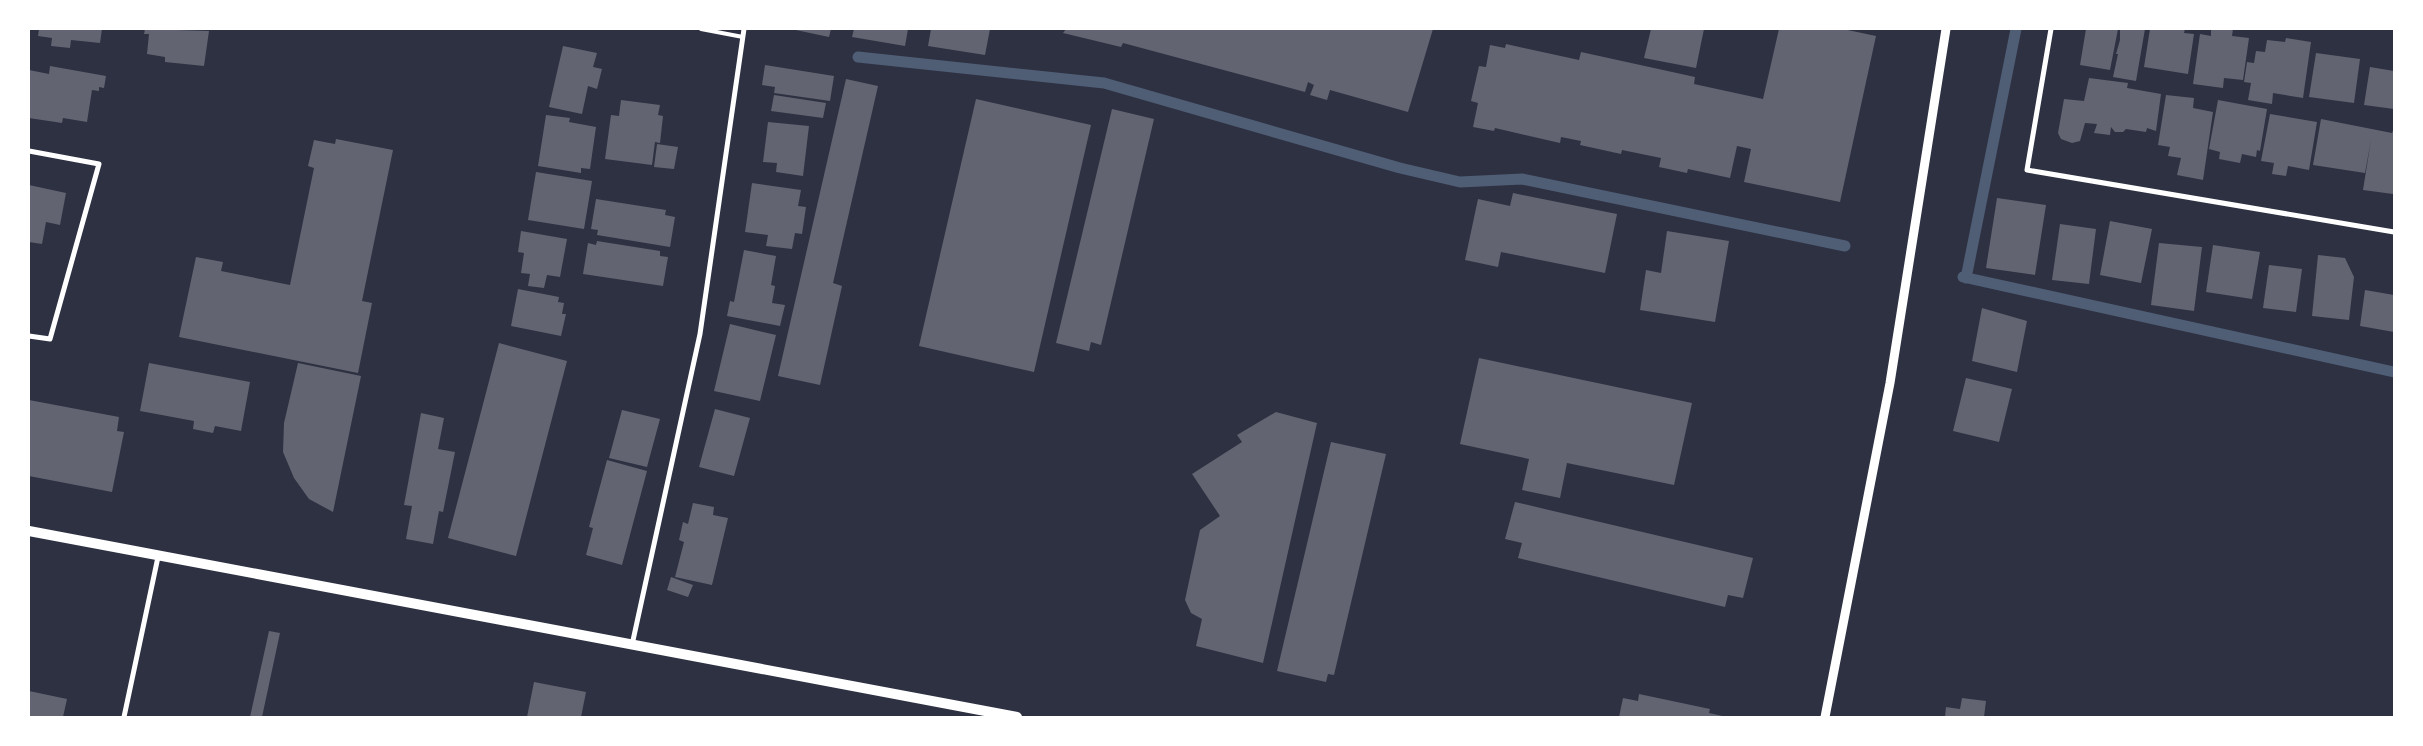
<svg xmlns="http://www.w3.org/2000/svg" width="2423" height="746" viewBox="0 0 2423 746" font-family="Overpass,sans-serif">
<rect width="100%" height="100%" fill="#2d3142"/>
<g fill="none" stroke-linecap="round" stroke-linejoin="round">
<path stroke="#4f5d75" stroke-width="11" d="M858 57 1104 83 1400 168 1460 182 1522 179 1845 246
M1963 277 2394 372
M1966 278 2016 29"/>
</g>
<path fill="#626471" d="M39 29H102L100 43 71 40 70 48 51 46 52 38 38 36Z
M145 29 209 31 204 66 165 62V57L147 54 149 34H144Z
M791 29H831L829 37Z
M854 29H908L905 46 852 37Z
M931 29H990L985 55 928 46Z
M1066 29H1433L1408 112 1330 90 1327 100 1310 95 1314 85 1308 82 1305 92 1123 43 1121 47 1063 33Z
M1651 29H1704L1696 68 1644 58Z
M1779 29H1843L1876 36 1840 202 1744 182 1751 149 1737 146 1730 178 1688 169 1687 173 1659 167 1661 158 1622 150 1621 154 1580 145 1581 141 1561 137 1560 143 1495 128 1494 131 1473 127 1478 103 1471 101 1479 66 1486 67 1490 45 1505 48 1506 44 1579 60 1581 52 1695 77 1694 84 1763 99Z
M2086 29H2118L2110 70 2080 65Z
M2120 29H2145L2136 81 2113 77 2118 54H2116L2120 40Z
M2150 29H2185L2184 33 2194 34 2188 74 2144 67Z
M2211 29H2233L2232 36 2249 38 2243 80 2224 78 2223 88 2193 84 2200 34 2211 36Z
M2286 38 2311 42 2303 98 2273 93 2272 104 2248 100 2251 83 2244 82 2247 62 2254 63 2256 51 2265 52 2267 40 2285 42Z
M563 46 597 53 593 67 602 69 597 89 588 86 582 114 549 107Z
M2316 53 2360 59 2354 103 2309 97Z
M765 65 834 76 830 101 774 93 775 87 762 85Z
M50 66 106 76 104 88 99 87V91L92 90 87 122 63 118 62 123 29 118V70L49 74Z
M2370 67 2394 71V109L2364 105Z
M2089 78 2128 83 2127 88 2161 94 2156 131 2147 128 2146 132 2126 129 2123 132H2115L2111 127 2110 135 2094 133 2097 124 2085 123 2080 141 2072 143 2061 139 2058 133 2064 99 2084 101Z
M846 79 878 86 833 283 842 286 820 385 778 376Z
M774 95 826 103 823 118 771 111Z
M2166 95 2194 98 2193 108 2213 112 2203 180 2177 175 2181 158 2168 156 2170 147 2158 145Z
M976 99 1091 125 1034 372 919 346Z
M621 100 660 105 658 115 663 116 660 143 655 142 652 165 605 159 611 115 619 116Z
M2218 100 2267 109 2260 151 2257 150 2256 157 2242 154 2240 163 2219 159 2220 152 2209 149Z
M1112 109 1154 119 1101 345 1091 342 1089 351 1056 343Z
M2270 114 2317 122 2309 170 2288 166 2286 176 2272 174 2274 163 2261 161Z
M546 115 570 118 569 122 596 127 590 169 581 168V173L538 166Z
M2321 119 2392 133 2394 128 2393 194 2363 190 2371 140 2365 173 2313 165Z
M768 122 809 126 803 176 776 172 777 163 763 162Z
M336 139 393 150 362 301 372 303 358 373 179 337 196 257 223 262 221 271 290 285 314 168 308 166 314 140 335 144Z
M657 144 678 147 674 169 654 167Z
M536 172 592 181 584 229 528 220Z
M752 183 801 190 798 206 806 207 802 234 795 233 792 249 766 246 768 235 745 232Z
M29 185 66 193 60 225 46 222 42 244 29 242Z
M1513 193 1617 214 1605 273 1501 252 1498 267 1465 260 1478 199 1510 206Z
M1997 198 2046 205 2035 275 1986 268Z
M596 199 666 210 665 215 675 217 670 247 597 235 598 230 591 229Z
M2110 221 2152 229 2141 283 2100 275Z
M2060 224 2096 229 2089 284 2052 280Z
M521 231 567 239 560 277 547 275 544 288 528 286 530 274 521 273 524 253 518 252Z
M1667 231 1729 241 1715 322 1640 310 1646 270 1661 273Z
M597 241 660 251V256L668 257 663 286 583 274 588 243 596 245Z
M2159 243 2202 247 2194 311 2151 305Z
M2213 245 2260 252 2252 299 2206 292Z
M744 250 776 256 771 285 775 286 772 303 785 305 780 326 727 316 730 301 734 302Z
M2318 255 2345 258 2354 277 2349 320 2312 316Z
M2269 265 2302 269 2296 312 2263 308Z
M518 289 559 297 558 302 564 303 562 314H566L561 336 511 326Z
M2365 290 2394 295V332L2360 326Z
M1982 308 2027 321 2017 372 1972 361Z
M730 324 776 335 760 401 714 391Z
M499 343 567 361 516 556 448 538Z
M1479 358 1692 403 1674 485 1567 463 1560 498 1522 490 1529 459 1460 444Z
M149 363 250 382 241 431 215 426 213 433 193 429 194 421 140 411Z
M298 363 361 376 333 512 309 499 294 478 283 452 284 423Z
M1966 378 2012 389 1999 442 1953 431Z
M29 400 119 417 117 431 124 432 112 492 29 476Z
M715 409 750 418 734 476 699 467Z
M622 410 660 419 647 467 609 458Z
M1276 412 1317 423 1263 663 1196 646 1202 619 1191 613 1185 600 1200 530 1220 516 1192 474 1242 442 1237 435Z
M421 413 444 418 438 449 455 452 443 512 439 511 433 544 406 539 412 506 404 505Z
M1331 442 1386 454 1334 675 1328 674 1326 682 1277 671Z
M607 460 647 471 622 565 586 555 593 528 589 527Z
M1515 502 1753 558 1743 598 1728 595 1725 607 1518 558 1522 543 1505 539Z
M693 503 714 507 713 515 728 518 712 585 675 577 684 542 679 540 683 522 688 524Z
M671 577 693 585 688 597 667 590Z
M269 631 280 633 262 717H250Z
M534 682 586 692 581 717H527Z
M29 691 67 699 63 717H29Z
M1639 694 1710 709 1709 713 1727 717H1619L1623 698 1638 701Z
M1962 698 1986 701 1984 717H1945L1946 707 1960 709Z"/>
<g fill="none" stroke-linecap="round" stroke-linejoin="round">
<path stroke="#fff" stroke-width="4" d="M701 29 743 37"/>
<path stroke="#fff" stroke-width="5" d="M2051 29 2027 170 2394 232
M29 151 99 164 50 339 29 336
M632 645 700 334 744 29
M124 717 158 557"/>
<path stroke="#fff" stroke-width="9" d="M1825 717 1890 383 1946 29"/>
<path stroke="#fff" stroke-width="10" d="M29 531 1017 717"/>
</g>
<rect width="2423" height="746" fill="none" stroke="#ffffff" stroke-width="60"/>
</svg>
